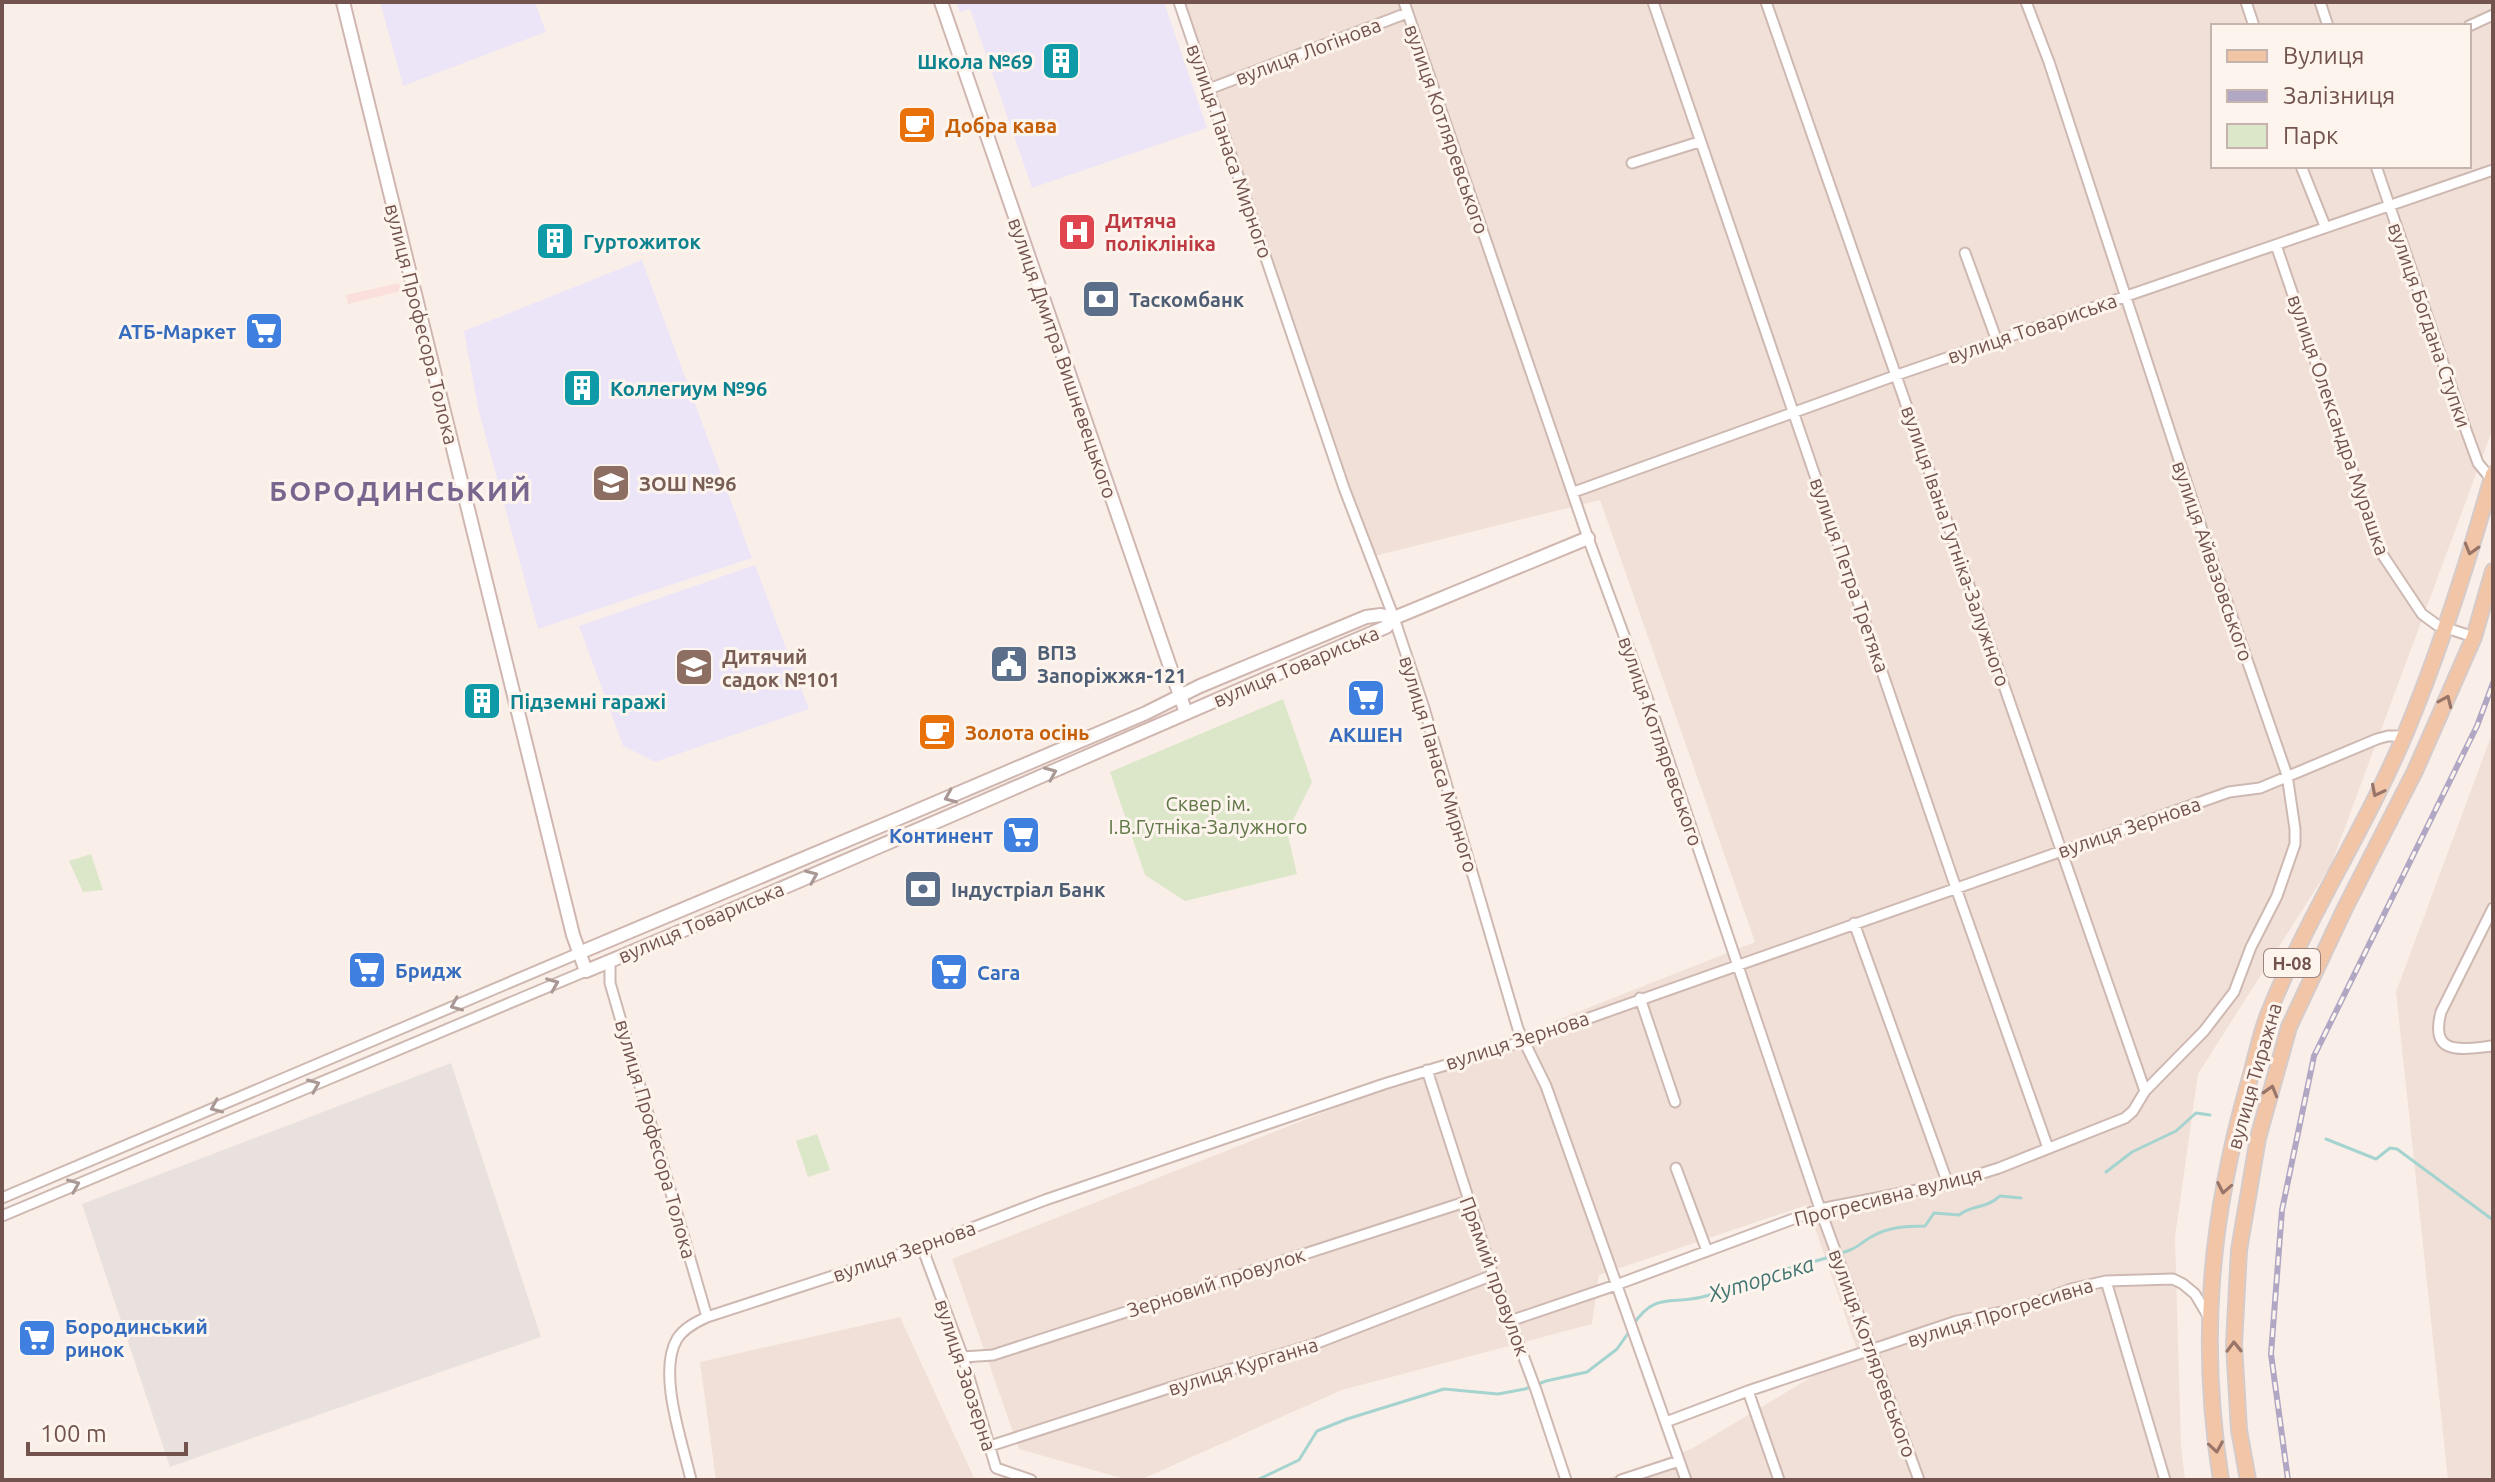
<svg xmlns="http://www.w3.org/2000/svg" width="2495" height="1482" viewBox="0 0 2495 1482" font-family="Ubuntu,sans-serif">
<rect width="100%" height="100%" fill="#faefe8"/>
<path fill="#f1e0d7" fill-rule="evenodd" d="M1174 2H2493L2492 431 2331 865 2198 1074 2175 1237 2181 1445 2185 1480H1603L1691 1449 1857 1350 1807 1205 1599 1275 1592 1324 1342 1390 1140 1480H1128L1019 1449 952 1259 1755 942 1600 500 1374 556ZM2213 26H2469V166H2213Z
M2493 731V1480H2448L2396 992Z
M900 1317 975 1480H716L700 1362Z"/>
<path fill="#fadfdd" d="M399 283 401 291 348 304 346 295Z"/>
<path fill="#e9e1de" d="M451 1063 541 1337 170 1467 82 1204Z"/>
<path fill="#ece5f7" d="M380 2H535L546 32 403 86Z
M956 2H1164L1207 128 1032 188 970 9 960 12Z
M642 260 752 558 538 629 478 408 464 331Z
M755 565 809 709 655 762 623 746 579 626Z"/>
<path fill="#dbe7c8" d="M1283 699 1312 782 1287 832 1297 874 1185 901 1145 875 1110 772Z
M91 854 103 890 83 892 69 861Z
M817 1134 830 1170 808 1177 796 1141Z"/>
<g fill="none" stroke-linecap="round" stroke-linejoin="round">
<path stroke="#a5d3d0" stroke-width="3" d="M2326 1139 2376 1159 2390 1148 2397 1149 2493 1220
M2106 1172 2132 1152 2176 1131 2196 1113 2210 1115
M1633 1325C1655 1292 1670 1305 1702 1297 1721 1293 1737 1284 1755 1278 1786 1268 1819 1262 1850 1250 1858 1247 1864 1241 1871 1237 1888 1227 1906 1226 1925 1226L1934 1213 1959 1215C1973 1204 1984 1210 2000 1196L2021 1198
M1257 1480 1299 1460 1317 1431 1347 1419 1444 1389 1498 1394 1525 1389 1546 1381 1587 1372 1617 1349 1629 1332"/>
<defs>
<path id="street" d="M1179 2 1344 488 1394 618 1424 708 1518 1029 1546 1086 1686 1480
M1404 2 1588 538 1653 714 1820 1209 1919 1480
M1653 2 1956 888 2048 1148
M1766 2 2145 1091
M2246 2 2254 26
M2320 2 2328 26
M2469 26 2493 15
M1209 89 1407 13
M1632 163 1699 142
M2301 166 2325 226
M2376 166 2467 433 2478 463 2492 480
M2276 245 2380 551 2422 614 2437 625 2474 637
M1965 253 1997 341
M1574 492 1897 375 2493 170
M2493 908 2441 1012C2429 1057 2462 1049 2493 1046
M1854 923 1948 1184
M610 961V983L707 1317
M1640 998 1675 1102
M1427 1070 1493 1275 1536 1390 1566 1480
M1676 1168 1707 1251
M2 1198 579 953
M2 1216 586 971
M922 1247 963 1357 996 1468 1031 1480
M2106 1281 2165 1480
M1510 1321 1616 1285 1820 1209 1948 1184 1999 1168 2125 1118 2133 1111 2145 1091 2204 1031 2234 992 2251 947 2277 896 2295 844V829L2287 775 2204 536 2049 62 2026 2
M963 1357 993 1355 1468 1201
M1748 1391 1957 1321 2021 1308 2071 1289 2106 1281 2173 1279 2183 1284 2195 1294 2208 1316
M1666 1422 1748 1391 1779 1480
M990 1446 1169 1388 1312 1345 1493 1275
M691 1480C683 1444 657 1373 677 1339 684 1328 696 1322 707 1317L922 1247 1045 1200 1384 1084 1524 1041 2229 792 2260 788 2377 739 2388 736H2405
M1621 1480 1679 1461"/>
<path id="secondary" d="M343 2 573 935 586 971C854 860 1119 741 1386 627L1394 618 1588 538
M941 2 1186 713
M579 953 895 820 1146 713 1200 686 1366 617 1381 615 1394 618"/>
<path id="primary" d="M2221 1480C2199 1342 2210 1219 2248 1085 2255 1062 2259 1038 2268 1015 2306 918 2366 828 2406 732 2441 648 2468 562 2493 474
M2248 1480 2239 1430 2234 1344 2239 1250 2258 1138 2289 1027 2345 908 2415 771 2474 637 2493 571"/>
</defs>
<use href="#street" stroke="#ceb8b2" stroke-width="13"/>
<use href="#secondary" stroke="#d0b6b0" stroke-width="16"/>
<use href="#primary" stroke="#d5cbca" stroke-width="18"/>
<use href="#street" stroke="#fff" stroke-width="9"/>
<use href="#secondary" stroke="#fff" stroke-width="12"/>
<use href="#primary" stroke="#f3c5a7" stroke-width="14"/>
<defs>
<path id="rail" d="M2288 1480 2271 1354 2282 1210 2314 1056 2477 726 2493 683"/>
</defs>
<use href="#rail" stroke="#b0a7c4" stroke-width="6"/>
<use href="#rail" stroke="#fdf4ee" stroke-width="3" stroke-dasharray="9" stroke-linecap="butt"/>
</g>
<defs><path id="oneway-chevron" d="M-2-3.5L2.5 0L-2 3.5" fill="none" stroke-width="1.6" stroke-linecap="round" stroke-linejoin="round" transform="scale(2)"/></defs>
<g stroke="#997569">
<use href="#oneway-chevron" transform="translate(2471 549) rotate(106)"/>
<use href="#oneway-chevron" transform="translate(2446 701) rotate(-66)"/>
<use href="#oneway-chevron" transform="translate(2377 791) rotate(117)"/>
<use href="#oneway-chevron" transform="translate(2271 1091) rotate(-74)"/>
<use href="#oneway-chevron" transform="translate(2224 1188) rotate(101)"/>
<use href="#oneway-chevron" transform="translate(2234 1347) rotate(-91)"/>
<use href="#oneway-chevron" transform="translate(2216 1447) rotate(81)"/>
</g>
<g stroke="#aa9895">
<use href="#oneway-chevron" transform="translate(1051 773) rotate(-23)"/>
<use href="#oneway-chevron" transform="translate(950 797) rotate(157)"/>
<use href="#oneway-chevron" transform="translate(812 876) rotate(-23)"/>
<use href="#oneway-chevron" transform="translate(553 984) rotate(-22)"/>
<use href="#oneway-chevron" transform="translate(456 1005) rotate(157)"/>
<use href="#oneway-chevron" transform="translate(314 1085) rotate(-23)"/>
<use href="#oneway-chevron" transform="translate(216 1107) rotate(157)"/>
<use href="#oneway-chevron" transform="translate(74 1185) rotate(-23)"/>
</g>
<defs>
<symbol id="building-square" viewBox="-11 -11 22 22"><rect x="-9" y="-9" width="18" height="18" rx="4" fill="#0f9aa8" stroke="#fdf4ee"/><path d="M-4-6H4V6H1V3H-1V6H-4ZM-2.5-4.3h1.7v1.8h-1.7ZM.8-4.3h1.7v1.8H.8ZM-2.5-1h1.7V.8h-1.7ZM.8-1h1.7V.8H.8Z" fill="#fff"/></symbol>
<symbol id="cafe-square" viewBox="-11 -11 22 22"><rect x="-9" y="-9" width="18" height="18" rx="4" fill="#e8710a" stroke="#fdf4ee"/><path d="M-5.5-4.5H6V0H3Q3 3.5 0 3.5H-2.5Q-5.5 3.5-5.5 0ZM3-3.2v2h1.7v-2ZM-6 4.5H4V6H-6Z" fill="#fff"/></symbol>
<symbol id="hospital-square" viewBox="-11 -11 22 22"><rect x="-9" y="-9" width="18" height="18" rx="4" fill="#e0444e" stroke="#fdf4ee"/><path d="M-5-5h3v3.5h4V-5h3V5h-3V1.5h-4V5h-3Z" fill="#fff"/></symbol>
<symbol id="bank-square" viewBox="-11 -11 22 22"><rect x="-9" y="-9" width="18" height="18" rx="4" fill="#5c6f8a" stroke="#fdf4ee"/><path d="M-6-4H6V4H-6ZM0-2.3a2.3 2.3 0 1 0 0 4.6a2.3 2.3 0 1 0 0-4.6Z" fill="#fff"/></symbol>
<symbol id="supermarket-square" viewBox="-11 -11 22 22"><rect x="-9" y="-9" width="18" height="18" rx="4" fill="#3f7fe0" stroke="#fdf4ee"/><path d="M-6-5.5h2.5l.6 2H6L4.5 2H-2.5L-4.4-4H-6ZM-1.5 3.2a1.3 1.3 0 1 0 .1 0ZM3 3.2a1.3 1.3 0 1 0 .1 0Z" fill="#fff"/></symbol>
<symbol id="school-square" viewBox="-11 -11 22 22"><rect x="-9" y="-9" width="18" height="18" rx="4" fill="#8d6e63" stroke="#fdf4ee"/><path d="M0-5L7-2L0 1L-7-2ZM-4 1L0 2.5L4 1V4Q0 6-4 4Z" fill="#fff"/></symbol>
<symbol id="civic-square" viewBox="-11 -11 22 22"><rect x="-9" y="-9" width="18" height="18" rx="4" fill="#5c6f8a" stroke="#fdf4ee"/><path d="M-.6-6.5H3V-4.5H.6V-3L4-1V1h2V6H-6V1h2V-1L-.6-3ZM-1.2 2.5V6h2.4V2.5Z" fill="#fff"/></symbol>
</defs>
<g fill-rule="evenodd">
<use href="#building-square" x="1039" y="39" width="44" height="44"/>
<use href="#cafe-square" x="895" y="103" width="44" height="44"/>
<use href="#hospital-square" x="1055" y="210" width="44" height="44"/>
<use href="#building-square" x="533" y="219" width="44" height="44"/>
<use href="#bank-square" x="1079" y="277" width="44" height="44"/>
<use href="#supermarket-square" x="242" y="309" width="44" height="44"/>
<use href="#building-square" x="560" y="366" width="44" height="44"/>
<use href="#school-square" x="589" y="461" width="44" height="44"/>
<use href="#civic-square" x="987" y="642" width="44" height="44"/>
<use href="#school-square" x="672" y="645" width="44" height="44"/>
<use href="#supermarket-square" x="1344" y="676" width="44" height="44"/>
<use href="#building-square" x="460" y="679" width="44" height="44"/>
<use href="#cafe-square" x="915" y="710" width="44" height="44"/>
<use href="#supermarket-square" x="999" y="813" width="44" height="44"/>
<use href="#bank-square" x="901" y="867" width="44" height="44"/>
<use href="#supermarket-square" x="345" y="948" width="44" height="44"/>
<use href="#supermarket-square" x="927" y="950" width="44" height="44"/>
<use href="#supermarket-square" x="15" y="1316" width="44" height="44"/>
</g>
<g text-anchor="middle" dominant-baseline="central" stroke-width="6" stroke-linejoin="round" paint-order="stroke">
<rect fill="#fdf4ee" stroke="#9c837e" stroke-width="2" x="2264" y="949" width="56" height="28" rx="6"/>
<g font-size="18" font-weight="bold" fill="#72534e">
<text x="2292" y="963">Н-08</text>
</g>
<g font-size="20" fill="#72534e" stroke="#fdf4ee">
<text transform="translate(1308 51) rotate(-21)">вулиця Логінова</text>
<text transform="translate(1447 129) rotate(71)">вулиця Котляревського</text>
<text transform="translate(1230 151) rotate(71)">вулиця Панаса Мирного</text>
<text transform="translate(422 324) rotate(76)">вулиця Професора Толока</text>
<text transform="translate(2430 325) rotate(71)">вулиця Богдана Ступки</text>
<text transform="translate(2032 328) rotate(-19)">вулиця Товариська</text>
<text transform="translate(1063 358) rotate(71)">вулиця Дмитра Вишневецького</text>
<text transform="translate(2339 425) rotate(71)">вулиця Олександра Мурашка</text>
<text transform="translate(1956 546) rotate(71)">вулиця Івана Гутніка-Залужного</text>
<text transform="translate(2213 561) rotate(71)">вулиця Айвазовського</text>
<text transform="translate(1850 575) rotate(71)">вулиця Петра Третяка</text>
<text transform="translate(1296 666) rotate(-23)">вулиця Товариська</text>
<text transform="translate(1661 741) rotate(71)">вулиця Котляревського</text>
<text transform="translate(1439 764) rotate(73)">вулиця Панаса Мирного</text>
<text transform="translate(2129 827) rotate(-19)">вулиця Зернова</text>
<text transform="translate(701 922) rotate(-23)">вулиця Товариська</text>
<text transform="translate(1517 1040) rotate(-18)">вулиця Зернова</text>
<text transform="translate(2254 1076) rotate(-74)">вулиця Тиражна</text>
<text transform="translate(656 1139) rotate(74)">вулиця Професора Толока</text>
<text transform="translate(1888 1196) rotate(-14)">Прогресивна вулиця</text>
<text transform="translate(904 1251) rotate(-19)">вулиця Зернова</text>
<text transform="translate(1495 1276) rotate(70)">Прямий провулок</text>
<text transform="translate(1216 1282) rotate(-18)">Зерновий провулок</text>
<text transform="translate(2000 1312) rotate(-17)">вулиця Прогресивна</text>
<text transform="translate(1873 1353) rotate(70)">вулиця Котляревського</text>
<text transform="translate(1243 1366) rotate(-17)">вулиця Курганна</text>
<text transform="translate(966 1375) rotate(72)">вулиця Заозерна</text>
</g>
<g font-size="20" font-weight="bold" fill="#0d838f" stroke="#fdf4ee" text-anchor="start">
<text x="1033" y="61" text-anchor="end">Школа №69</text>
<text x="583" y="241">Гуртожиток</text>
<text x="610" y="388">Коллегиум №96</text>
<text x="510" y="701">Підземні гаражі</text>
</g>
<g font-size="20" font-weight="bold" fill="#c56008" stroke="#fdf4ee" text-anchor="start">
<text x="945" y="125">Добра кава</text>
<text x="965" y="732">Золота осінь</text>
</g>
<g font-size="20" font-weight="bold" fill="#be3a42" stroke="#fdf4ee" text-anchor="start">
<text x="1105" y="220">Дитяча<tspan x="1105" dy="23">поліклініка</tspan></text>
</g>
<g font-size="20" font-weight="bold" fill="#4e5e75" stroke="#fdf4ee" text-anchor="start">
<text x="1129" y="299">Таскомбанк</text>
<text x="1037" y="652">ВПЗ<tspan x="1037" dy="23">Запоріжжя-121</tspan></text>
<text x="951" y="889">Індустріал Банк</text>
</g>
<g font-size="20" font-weight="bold" fill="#366cbe" stroke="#fdf4ee" text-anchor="start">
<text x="236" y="331" text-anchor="end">АТБ-Маркет</text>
<text x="1366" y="734" text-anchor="middle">АКШЕН</text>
<text x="993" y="835" text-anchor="end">Континент</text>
<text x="395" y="970">Бридж</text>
<text x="977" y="972">Сага</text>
<text x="65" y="1326">Бородинський<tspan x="65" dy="23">ринок</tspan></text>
</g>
<g font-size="20" font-weight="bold" fill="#785e54" stroke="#fdf4ee" text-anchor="start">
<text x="639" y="483">ЗОШ №96</text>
<text x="722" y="656">Дитячий<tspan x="722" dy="23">садок №101</tspan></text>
</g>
<g font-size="20" fill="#607747" stroke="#fdf4ee">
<text x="1208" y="803">Сквер ім.<tspan x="1208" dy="23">І.В.Гутніка-Залужного</tspan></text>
</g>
<g font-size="22" font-style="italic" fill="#437672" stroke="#fdf4ee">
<text transform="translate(1761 1278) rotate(-17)">Хуторська</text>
</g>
<g font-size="28" font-weight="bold" letter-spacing="2" fill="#78668e" stroke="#fdf4ee">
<text x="401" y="490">БОРОДИНСЬКИЙ</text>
</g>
</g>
<rect width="2495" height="1482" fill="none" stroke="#72534e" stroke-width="8"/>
<rect x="2211" y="24" width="260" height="144" fill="#fdf4ee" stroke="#c5b4ae" stroke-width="2"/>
<rect x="2227" y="50" width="40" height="12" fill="#f3c5a7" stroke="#c5b4ae" stroke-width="2"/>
<text x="2283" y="64" font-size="24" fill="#72534e">Вулиця</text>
<rect x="2227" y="90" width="40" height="12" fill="#b0a7c4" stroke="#c5b4ae" stroke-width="2"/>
<text x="2283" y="104" font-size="24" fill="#72534e">Залізниця</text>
<rect x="2227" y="124" width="40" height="24" fill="#dbe7c8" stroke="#c5b4ae" stroke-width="2"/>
<text x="2283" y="144" font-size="24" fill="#72534e">Парк</text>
<path d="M28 1442v12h158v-12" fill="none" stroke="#72534e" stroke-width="4"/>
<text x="40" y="1442" font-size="24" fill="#72534e" stroke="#fdf4ee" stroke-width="6" paint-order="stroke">100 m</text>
</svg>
